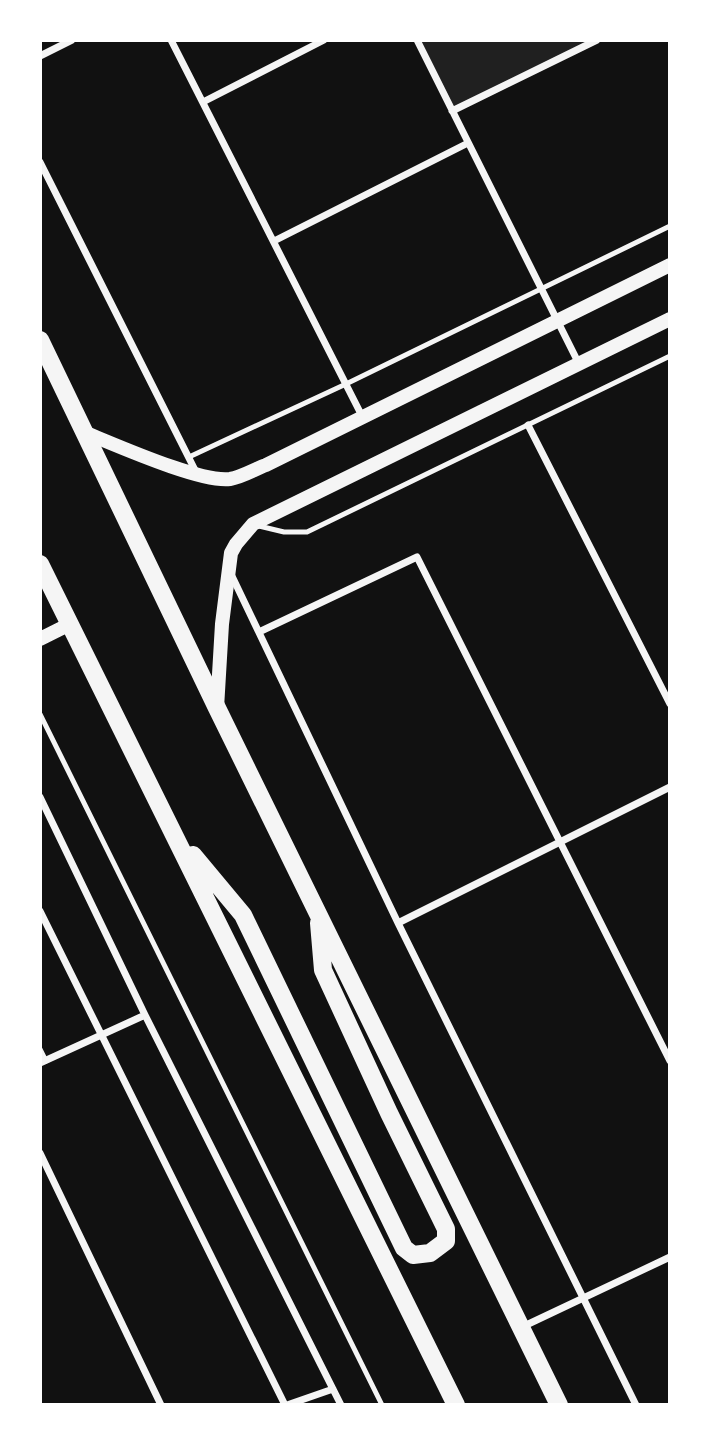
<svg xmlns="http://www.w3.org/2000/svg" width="710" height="1445" viewBox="0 0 710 1445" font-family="Mulish,sans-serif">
<rect width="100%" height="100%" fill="#111"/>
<path fill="#202020" d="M417 40H597L452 111Z"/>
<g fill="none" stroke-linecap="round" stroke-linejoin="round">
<path stroke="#f5f5f5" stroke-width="5" d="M189 457 346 384 670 226
M259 526 284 532H307L670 356
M40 714 382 1405
M40 1049 46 1061"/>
<path stroke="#f5f5f5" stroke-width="7" d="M171 40 362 416
M417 40 579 364
M40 56 72 40
M203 102 324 40
M452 111 597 40
M40 162 197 474
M274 241 468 143
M528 425 670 704
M230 572 398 923 636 1405
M259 632 417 557 670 1061
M40 797 145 1015 341 1405
M40 911 285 1405
M398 923 670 787
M40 1063 145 1015
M40 1153 161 1405
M522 1327 670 1257
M287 1405 333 1389"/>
<path stroke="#f5f5f5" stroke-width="14" d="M86 433C116 445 201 483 230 479 242 477 255 469 266 465L670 265
M40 639 70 624
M217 708 222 624 231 553 236 544 253 524 670 319"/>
<path stroke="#f5f5f5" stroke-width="18" d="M40 340 217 708 559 1405
M40 564 456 1405
M193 855 243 915 404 1248 413 1255 430 1253 446 1241V1229L389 1113 323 970 319 923"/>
</g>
<rect width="710" height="1445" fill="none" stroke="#ffffff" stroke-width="84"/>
</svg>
